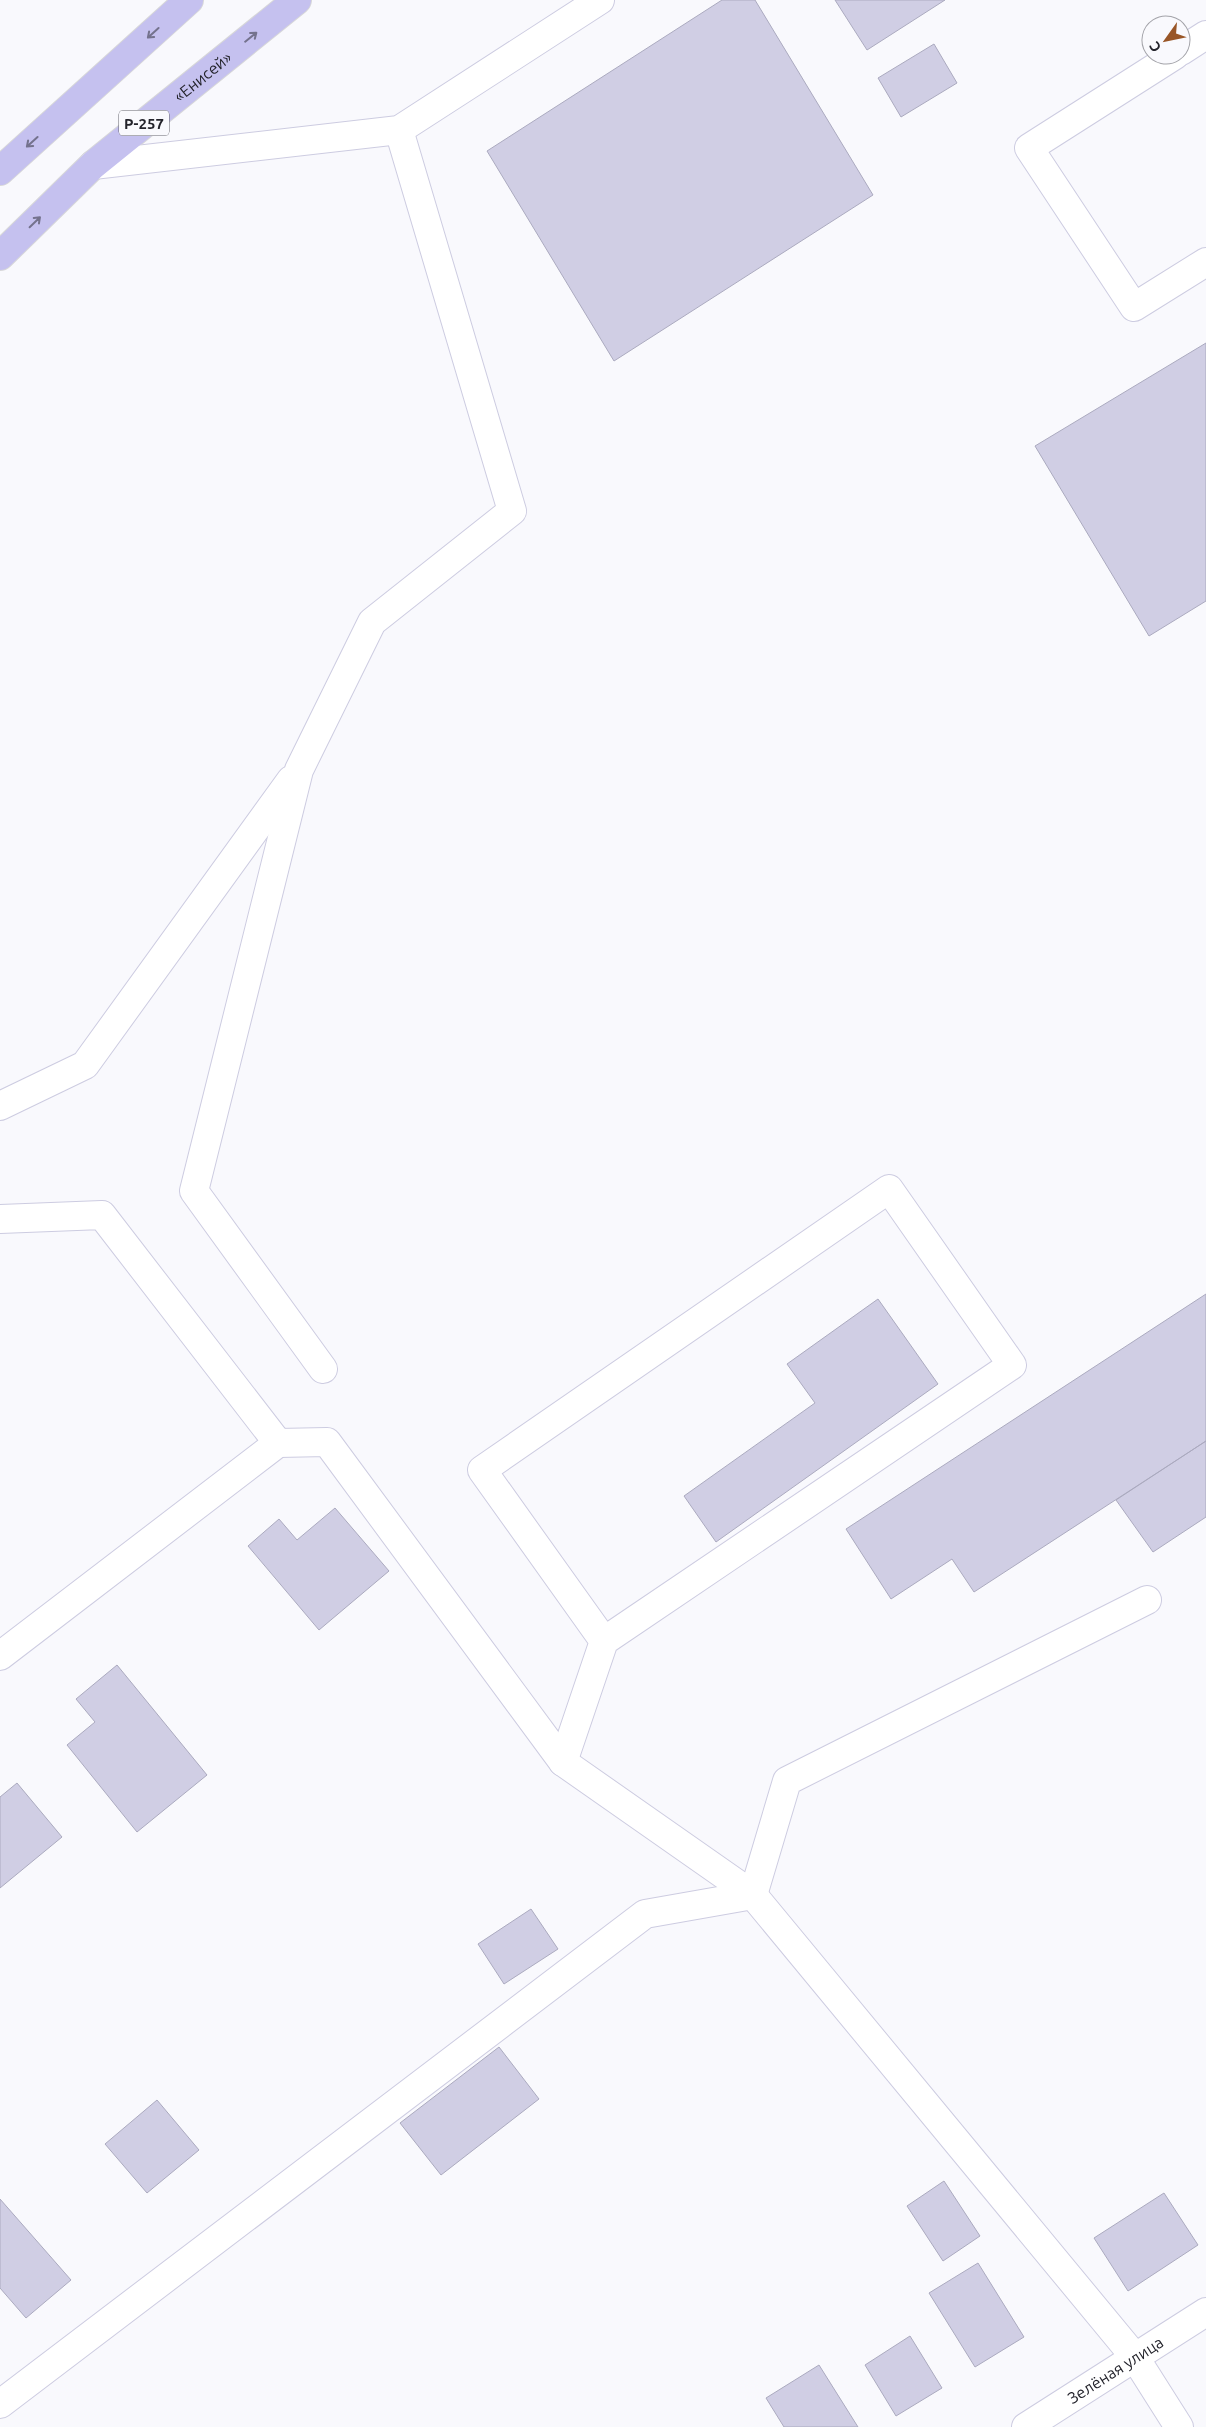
<svg xmlns="http://www.w3.org/2000/svg" width="1206" height="2427" viewBox="0 0 1206 2427" font-family="Ubuntu,sans-serif">
<rect width="100%" height="100%" fill="#f9f9fd"/>
<path fill="#d0cee4" stroke="#abaabf" d="M722 0H755L873 195 614 361 487 151Z
M835 0H945L867 50Z
M934 44 957 83 901 117 878 78Z
M1206 343V601L1149 636 1035 446Z
M1206 1294V1441L974 1592 952 1559 891 1599 846 1529Z
M878 1299 938 1384 716 1542 684 1496 815 1403 787 1364Z
M1206 1441V1517L1153 1552 1116 1500Z
M335 1508 389 1571 319 1630 248 1546 279 1519 297 1540Z
M117 1665 207 1775 137 1832 67 1745 95 1722 76 1699Z
M17 1783 62 1837 0 1888V1797Z
M531 1909 558 1949 504 1984 478 1944Z
M499 2047 539 2099 441 2175 400 2123Z
M157 2100 199 2150 147 2193 105 2144Z
M944 2181 980 2236 943 2261 907 2206Z
M1164 2193 1198 2245 1128 2291 1094 2238Z
M0 2199 71 2280 26 2318 0 2288Z
M978 2263 1024 2337 975 2367 929 2293Z
M910 2336 942 2388 896 2416 865 2365Z
M819 2365 858 2427H784L766 2398Z"/>
<g fill="none" stroke-linecap="round" stroke-linejoin="round">
<defs>
<g id="minor">
<path d="M1181 51 1206 35"/>
<path d="M1175 55 1029 148 1134 307 1206 262"/>
<path d="M93 165 399 130 600 0"/>
<path d="M0 1106 85 1065 291 780"/>
<path d="M0 1219 102 1215 278 1443 327 1442 563 1762 753 1895 1134 2356 1179 2427"/>
<path d="M323 1369 194 1191 299 770 372 622 512 511 399 130"/>
<path d="M0 1656 278 1443"/>
<path d="M563 1762 604 1641 1012 1365 889 1189 482 1470 604 1641"/>
<path d="M753 1895 787 1781 1147 1600"/>
<path d="M0 2404 645 1914 753 1895"/>
<path id="s1" d="M1026 2427 1206 2312"/>
</g>
<g id="highway">
<path d="M0 171 189 0"/>
<path id="s2" d="M0 256 93 165 297 0"/>
</g>
</defs>
<use href="#minor" stroke="#cdcce1" stroke-width="30"/>
<use href="#highway" stroke="#d7d7d9" stroke-width="30"/>
<use href="#minor" stroke="#fff" stroke-width="28"/>
<use href="#highway" stroke="#c5c1ef" stroke-width="28"/>
</g>
<defs><path id="oneway-shaft" d="M-6 0H5M1.5-3L5.5 0L1.5 3" fill="none" stroke-width="1.6" stroke-linecap="round" stroke-linejoin="round" transform="scale(1.25)"/></defs>
<g stroke="#74728d">
<use href="#oneway-shaft" transform="translate(153 33) rotate(138)"/>
<use href="#oneway-shaft" transform="translate(251 37) rotate(-39)"/>
<use href="#oneway-shaft" transform="translate(32 142) rotate(138)"/>
<use href="#oneway-shaft" transform="translate(35 222) rotate(-44)"/>
</g>
<g text-anchor="middle" dominant-baseline="central" stroke-width="4.5" stroke-linejoin="round" paint-order="stroke">
<rect fill="#f9f9fd" stroke="#63636a" stroke-width="1" x="119" y="110.5" width="50" height="25" rx="4"/>
<g font-size="15" font-weight="bold" fill="#23232b">
<text x="144" y="123">Р-257</text>
</g>
<g font-size="16" fill="#23232b" stroke="#f9f9fd">
<text stroke="none"><textPath href="#s2" startOffset="271">«Енисей»</textPath></text>
<text stroke="none"><textPath href="#s1" startOffset="106">Зелёная улица</textPath></text>
</g>
</g>
<g transform="translate(1166 40) rotate(237)"><circle r="24" fill="#f9f9fd" stroke="#a3a3a9"/>
<path d="M0-4L9 19L0 12L-9 19Z" fill="#995627"/>
<text y="-8" font-size="14" font-weight="bold" text-anchor="middle" fill="#23232b">С</text>
</g>
</svg>
